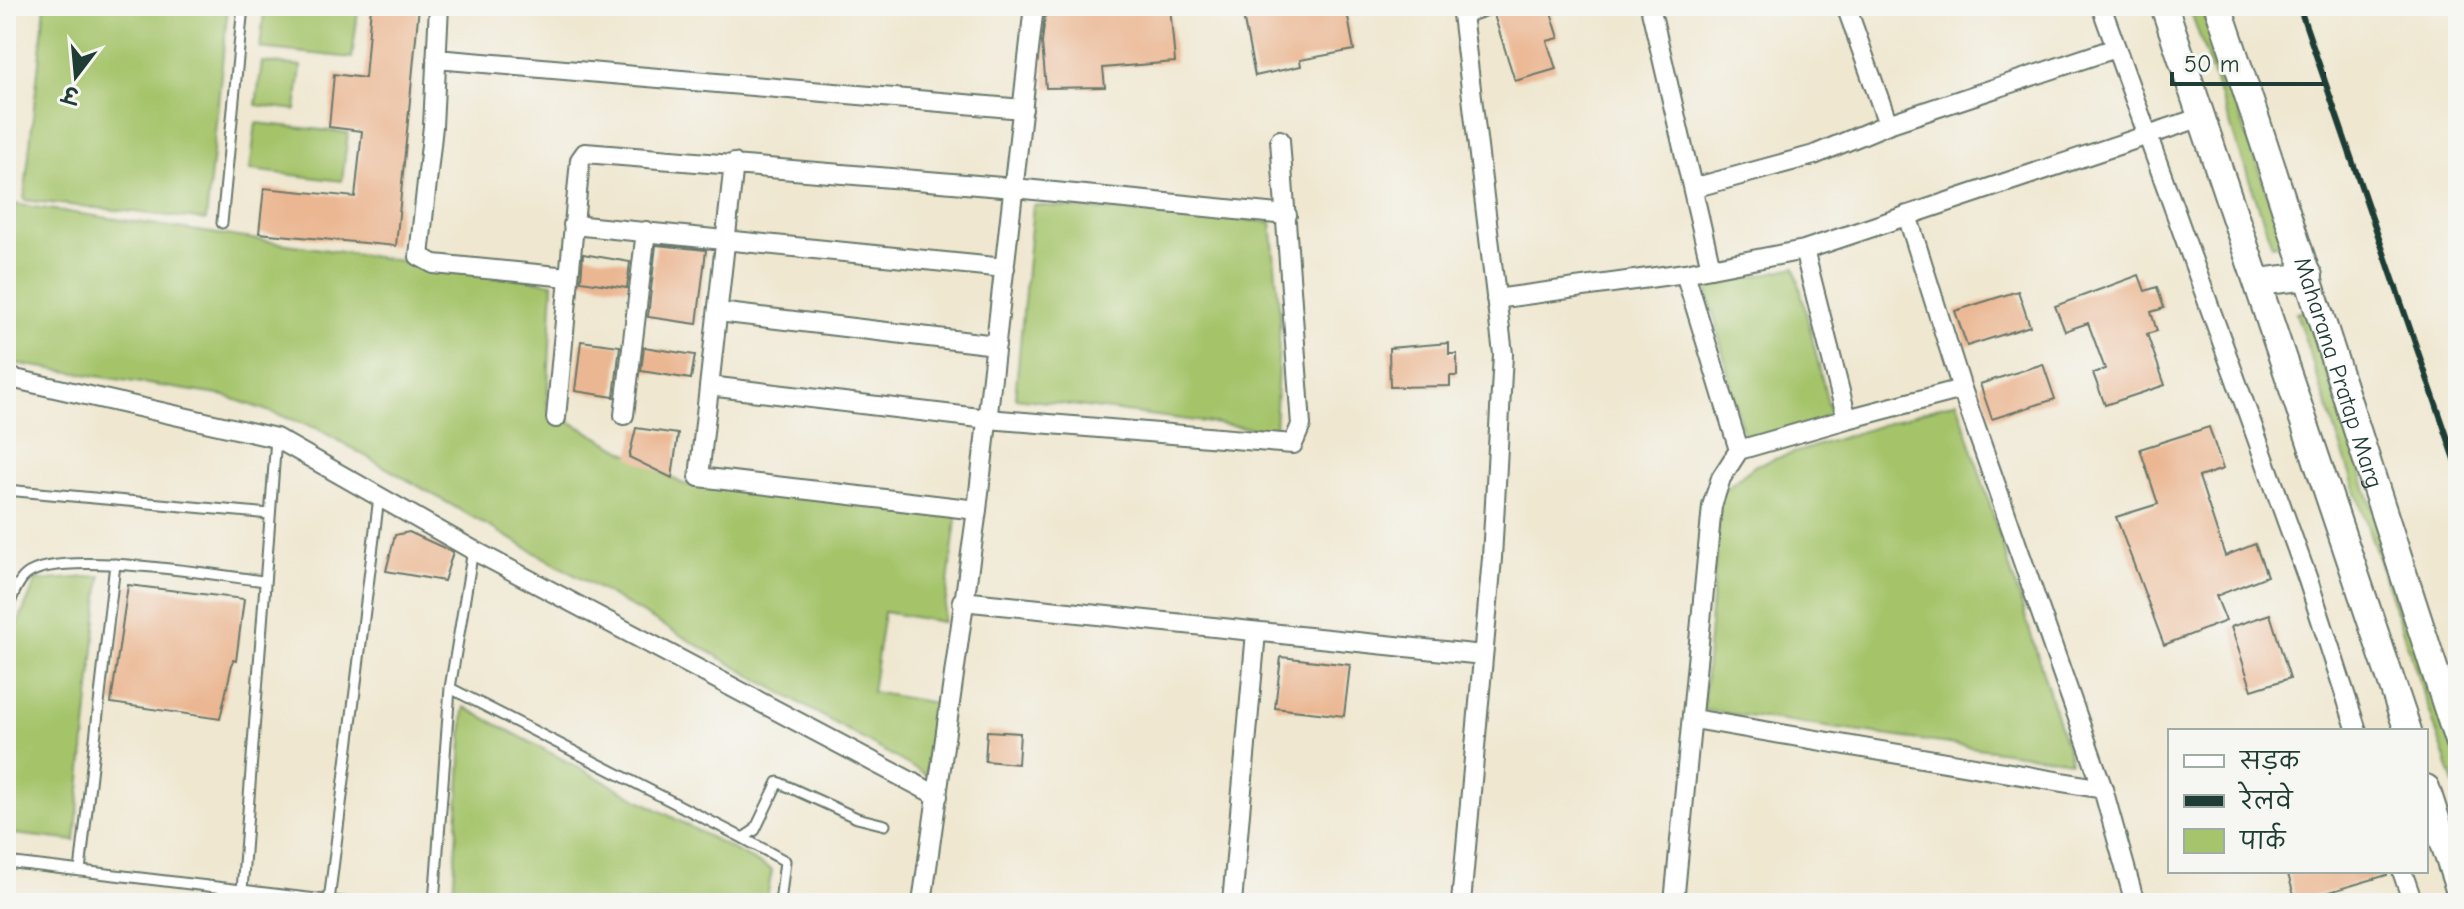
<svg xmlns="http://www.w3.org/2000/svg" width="2464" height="909" viewBox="0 0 2464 909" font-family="'Comic Neue','Playpen Sans Deva',sans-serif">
<rect width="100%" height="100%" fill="#f6f6f2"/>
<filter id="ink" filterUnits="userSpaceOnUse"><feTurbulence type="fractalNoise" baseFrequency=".0125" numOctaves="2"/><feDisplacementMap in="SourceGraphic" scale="16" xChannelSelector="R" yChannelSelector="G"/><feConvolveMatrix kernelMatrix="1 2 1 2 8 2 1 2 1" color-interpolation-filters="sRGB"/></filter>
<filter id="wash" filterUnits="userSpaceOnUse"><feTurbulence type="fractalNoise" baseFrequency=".006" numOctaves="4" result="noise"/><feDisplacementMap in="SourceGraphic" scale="32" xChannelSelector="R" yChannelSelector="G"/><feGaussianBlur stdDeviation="1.8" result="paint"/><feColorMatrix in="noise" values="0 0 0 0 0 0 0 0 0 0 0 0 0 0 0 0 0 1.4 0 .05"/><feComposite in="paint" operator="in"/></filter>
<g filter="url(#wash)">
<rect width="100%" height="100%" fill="#efe7d0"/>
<path fill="#a5c46b" stroke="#628050" stroke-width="2" d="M45 6H228L206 220 24 200Z
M265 6 358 11 352 58 260 48Z
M2189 6H2201L2284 241 2272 245Z
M262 62 301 66 296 110 256 105Z
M256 123 348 133 342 181 250 170Z
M6 203 553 283 547 408 565 419 683 484 957 513 943 622 884 612 872 692 935 703 926 775 316 428 225 396 6 362Z
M1033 205 1271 222 1280 317 1275 431 1015 398Z
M1795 267 1832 420 1745 441 1707 288Z
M2306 311 2458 758V796L2296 313Z
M1957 401 2071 761 1703 710 1721 492 1756 465Z
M101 576 75 841 6 833V651L36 581Z
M464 707 772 870 766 903H509L453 897Z"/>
<g id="blocks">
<path fill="#ebb793" d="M371 6H419L396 246 259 233 264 188 355 197 362 131 329 127 334 74 365 78Z
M1046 6H1170L1175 62 1103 68 1105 87 1046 88 1042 43Z
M1241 6H1346L1354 50 1300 60 1301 66 1255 76Z
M1523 6H1549L1559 38 1547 41 1556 69 1515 81 1494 15Z
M656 245 706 250 697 324 648 317Z
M583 254 630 262 627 288 581 281Z
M2139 275 2145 291 2157 287 2164 308 2151 312 2157 331 2147 334 2165 385 2105 405 2093 373 2105 369 2088 323 2065 331 2055 306Z
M2018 291 2030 326 1967 346 1955 311Z
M581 341 620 346 614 397 575 391Z
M1449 343V354H1457V376H1450V386L1390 387 1389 348Z
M644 347 695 355 691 379 641 371Z
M2043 364 2055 399 1992 419 1980 384Z
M2209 427 2223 469 2199 477 2225 556 2255 544 2267 576 2216 596 2226 621 2164 645 2116 517 2158 504 2140 449Z
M636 428 678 434 672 478 629 457Z
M409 532 453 552 444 581 386 571 395 535Z
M128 585 244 599 236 661 233 660 220 719 111 703Z
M2270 614 2290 678 2252 690 2231 627Z
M1281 657 1350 665 1344 716 1275 708Z
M987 731 1020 733 1018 764 985 761Z
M2287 871H2387V875L2296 902Z"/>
</g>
</g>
<g filter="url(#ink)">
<use href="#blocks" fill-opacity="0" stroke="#68786b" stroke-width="2"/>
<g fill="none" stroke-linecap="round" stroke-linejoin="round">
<defs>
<path id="service" d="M222 223 243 6
M6 490 270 514
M6 613C11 601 16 583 26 575 58 548 220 576 265 581
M450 688 743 838 755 830 778 782 857 818 885 825
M743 838 785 861 780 903
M6 862 350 903
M80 871 115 564
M242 891 276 438
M329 901 379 497
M434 903 450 688 473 550"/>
<path id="minor" d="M439 6 433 126 419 256 434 264 568 277
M1461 6 1503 354 1492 558 1461 903
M1650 6 1711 268
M1846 6 1888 124 2116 48
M2101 6 2308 580 2357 731
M1462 14 1485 6
M436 59 1023 109
M734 163 699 477 977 510
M1693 188 1814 155 1888 124
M1907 215 1962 389 2103 789 2135 903
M573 225 1005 268
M1496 299 1685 273 1804 250 2202 117
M718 312 996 345
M6 377 276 438 473 550 938 796
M709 386 988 419 1293 444 1301 425 1280 140
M624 415 646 231
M556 418 580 160 585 153 1014 188 1287 215
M1847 419 1962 389
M1739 450 1847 419 1804 250
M962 601 1483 655
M1694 719 2103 789
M2402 871 2413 903
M922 903 977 510 1034 6
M1232 903 1256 632
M1674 903 1712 506 1721 478 1739 450 1685 273"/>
<g id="secondary">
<path d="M2164 6 2408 731"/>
<path id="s1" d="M2218 6C2301 250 2377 496 2458 741"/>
<path d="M2259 282 2309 276"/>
<path d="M2426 788 2458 886"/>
</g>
</defs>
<use href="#service" stroke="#68786b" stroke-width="13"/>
<use href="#minor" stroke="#68786b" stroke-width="22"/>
<use href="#secondary" stroke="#68786b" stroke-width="30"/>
<use href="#service" stroke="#fff" stroke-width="9"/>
<use href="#minor" stroke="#fff" stroke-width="18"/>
<use href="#secondary" stroke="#fff" stroke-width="26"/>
<path stroke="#1f3d34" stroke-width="6" d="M2299 6 2458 468"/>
</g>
</g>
<g text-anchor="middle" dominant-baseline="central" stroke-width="8" stroke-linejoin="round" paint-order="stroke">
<g font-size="24" fill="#1f3d34" stroke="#f6f6f2">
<text stroke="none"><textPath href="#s1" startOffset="386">Maharana Pratap Marg</textPath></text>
</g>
</g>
<rect width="2464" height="909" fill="none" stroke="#f6f6f2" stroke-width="32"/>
<rect x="2168" y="729" width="260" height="144" fill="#f6f6f2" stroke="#a0aca6" stroke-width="2"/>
<rect x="2184" y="755" width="40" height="12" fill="#ffffff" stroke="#a0aca6" stroke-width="2"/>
<text x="2240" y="769" font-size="24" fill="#1f3d34">सड़क</text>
<rect x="2184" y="795" width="40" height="12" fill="#1f3d34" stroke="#a0aca6" stroke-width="2"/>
<text x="2240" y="809" font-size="24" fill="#1f3d34">रेलवे</text>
<rect x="2184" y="829" width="40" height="24" fill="#a5c46b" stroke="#a0aca6" stroke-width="2"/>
<text x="2240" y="849" font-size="24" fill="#1f3d34">पार्क</text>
<g transform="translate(76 76) rotate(196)" stroke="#f6f6f2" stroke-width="6" paint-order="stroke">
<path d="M0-6L14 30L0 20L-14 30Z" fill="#1f3d34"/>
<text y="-12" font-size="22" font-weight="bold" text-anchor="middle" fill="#1f3d34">उ</text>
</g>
<path d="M2172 72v12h152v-12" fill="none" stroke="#1f3d34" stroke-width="4"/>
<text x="2184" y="72" font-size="24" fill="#1f3d34" stroke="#f6f6f2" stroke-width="6" paint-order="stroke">50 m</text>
</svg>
